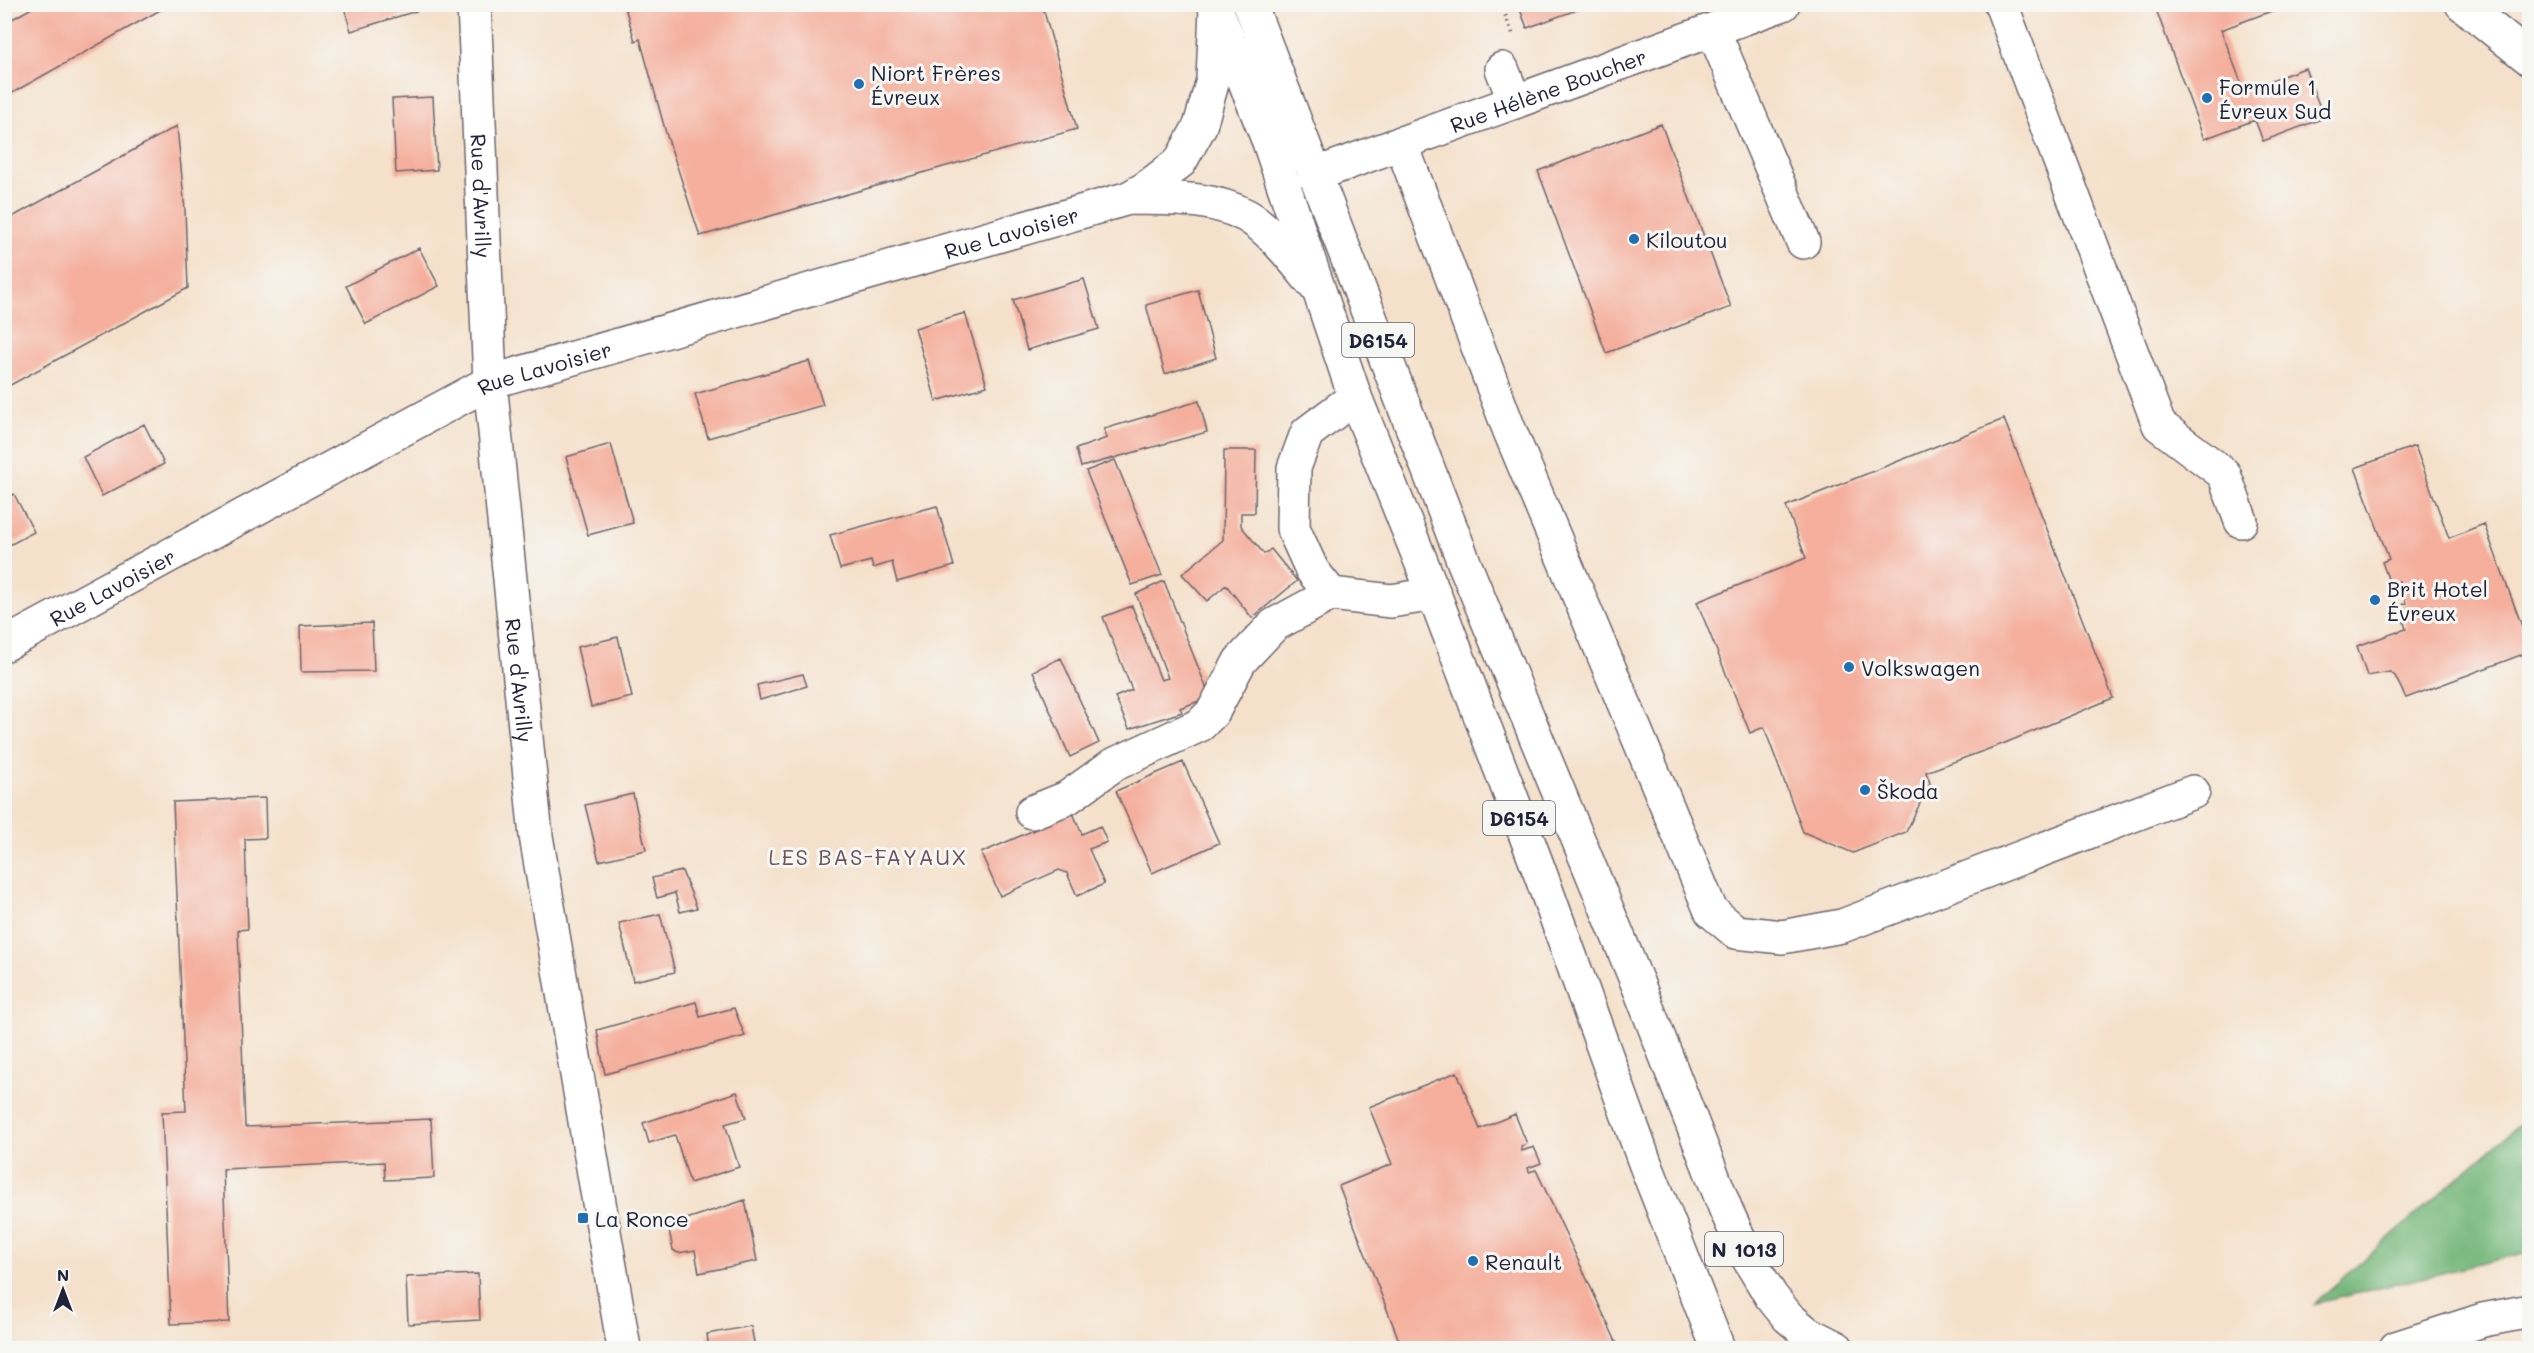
<svg xmlns="http://www.w3.org/2000/svg" width="2534" height="1353" viewBox="0 0 2534 1353" font-family="Mali,sans-serif">
<rect width="100%" height="100%" fill="#f6f6f2"/>
<filter id="ink" filterUnits="userSpaceOnUse"><feTurbulence type="fractalNoise" baseFrequency=".0167" numOctaves="2"/><feDisplacementMap in="SourceGraphic" scale="12" xChannelSelector="R" yChannelSelector="G"/><feConvolveMatrix kernelMatrix="1 2 1 2 8 2 1 2 1" color-interpolation-filters="sRGB"/></filter>
<filter id="wash" filterUnits="userSpaceOnUse"><feTurbulence type="fractalNoise" baseFrequency=".008" numOctaves="4" result="noise"/><feDisplacementMap in="SourceGraphic" scale="24" xChannelSelector="R" yChannelSelector="G"/><feGaussianBlur stdDeviation="1.35" result="paint"/><feColorMatrix in="noise" values="0 0 0 0 0 0 0 0 0 0 0 0 0 0 0 0 0 1.4 0 .05"/><feComposite in="paint" operator="in"/></filter>
<g filter="url(#wash)">
<rect width="100%" height="100%" fill="#f5e1cb"/>
<path fill="#74b77a" stroke="#4b6c5a" stroke-width="1.5" d="M2529 1116V1252L2313 1304Z"/>
<g id="blocks">
<path fill="#f5af9c" d="M39 4H171L5 97V23Z
M343 4H436V5L351 31Z
M624 4H1042L1077 129 700 236 666 133 640 39 635 41Z
M1518 4H1589L1590 5 1527 28Z
M2154 4H2281L2282 7 2221 30 2244 90 2305 68 2324 118 2263 141 2255 120 2204 139Z
M433 97 437 170 396 173 392 99Z
M1661 124 1731 307 1606 353 1538 171Z
M177 126 185 210 188 288 5 388V221Z
M419 248 439 286 366 324 346 286Z
M1084 279 1099 329 1027 350 1013 300Z
M1198 290 1216 358 1165 374 1146 305Z
M965 313 987 386 936 401 915 328Z
M809 361 823 405 708 438 695 394Z
M1199 401 1207 432 1081 467 1076 449 1107 438 1104 429Z
M2004 419 2113 698 2005 743 1926 772 1930 783 1906 832 1853 853 1803 832 1764 727 1750 733 1697 602 1806 558 1786 506Z
M144 424 164 464 102 496 83 457Z
M611 444 633 523 588 535 566 457Z
M2415 446 2449 538 2484 524 2529 645V652L2406 698 2395 676 2390 672 2367 676 2357 646 2406 629 2399 606 2406 603 2399 581 2390 584 2382 562 2389 559 2355 468Z
M1224 450H1256L1255 513H1241V526L1264 554 1271 549 1297 581 1252 618 1226 585 1207 601 1182 574 1223 540Z
M1115 460 1162 575 1132 585 1086 471Z
M14 494 34 532 4 548V499Z
M937 506 954 566 897 582 892 562 873 568 871 561 840 569 830 535Z
M1164 581 1210 697 1180 708 1182 712 1129 729 1115 697 1132 690 1103 617 1132 606 1161 680 1168 678 1136 594Z
M372 623 374 671 301 672 300 626Z
M618 637 632 697 591 707 577 647Z
M1061 658 1099 743 1070 757 1033 671Z
M803 674 807 686 760 700 757 685Z
M1183 762 1219 843 1152 873 1116 791Z
M633 794 646 850 599 861 585 805Z
M265 798 266 838 245 839 248 929 238 930 245 1127 431 1119 434 1178 385 1180 384 1162 223 1169 229 1322 171 1324 162 1112 186 1111 173 802Z
M1073 813 1082 834 1100 826 1107 842 1089 849 1104 884 1077 896 1067 873 1059 870 1000 896 981 853Z
M682 871 697 908 680 912 675 893 657 898 652 878Z
M660 914 675 972 633 981 619 923Z
M696 1002 700 1017 734 1008 745 1036 605 1074 597 1030Z
M1457 1072 1480 1129 1515 1114 1527 1144 1521 1146 1522 1151 1534 1147 1541 1163 1528 1168 1529 1172 1536 1170 1619 1348H1402L1339 1186 1392 1164 1369 1107Z
M737 1092 746 1118 725 1124 739 1167 690 1183 675 1135 649 1143 643 1123Z
M745 1200 757 1261 699 1273 695 1250 678 1253 673 1250 668 1225Z
M478 1274 480 1320 408 1324 406 1277Z
M751 1326 755 1348H709L707 1334Z"/>
</g>
</g>
<g filter="url(#ink)">
<use href="#blocks" fill-opacity="0" stroke="#6c656d" stroke-width="1.5"/>
<g fill="none" stroke-linecap="round" stroke-linejoin="round">
<defs>
<g id="minor">
<path id="s1" d="M474 4 490 382 536 836 624 1348"/>
<path d="M2001 4 2159 425 2224 474 2241 521"/>
<path d="M2462 4 2530 59"/>
<path d="M1713 30 1803 242"/>
<path d="M1502 69 1515 102"/>
<path d="M1401 143 1509 429 1711 911 1736 932 1782 937 1842 926 2193 792"/>
<path id="s2" d="M1314 175 1783 4"/>
<path d="M1129 198C1168 199 1211 196 1247 216 1272 230 1298 266 1317 288"/>
<path d="M1331 594 1312 570 1293 528 1294 468 1307 433 1355 397"/>
<path id="s3" d="M4 645 490 382 1129 198 1146 188 1180 162 1200 126 1213 80 1216 9"/>
<path d="M1032 812 1067 798 1113 765 1200 725 1213 712 1240 661 1274 625 1331 594 1391 601 1434 594"/>
</g>
<path id="major" d="M1214 4 1269 142 1355 397 1434 594 1539 870 1645 1163 1718 1348
M1250 4 1465 565 1639 987 1726 1210 1747 1256 1771 1296 1788 1317 1807 1333 1837 1348"/>
<path id="highway" d="M2396 1348 2483 1320 2530 1311"/>
</defs>
<use href="#minor" stroke="#6c656d" stroke-width="36"/>
<use href="#major" stroke="#6c656d" stroke-width="36"/>
<use href="#highway" stroke="#6c656d" stroke-width="36"/>
<path stroke="#6c656d" stroke-width="4" stroke-dasharray="1.5 4.5" stroke-linecap="butt" d="M1501 4 1513 35"/>
<use href="#minor" stroke="#fff" stroke-width="33"/>
<use href="#major" stroke="#fff" stroke-width="33"/>
<use href="#highway" stroke="#fff" stroke-width="33"/>
</g>
</g>
<g fill="#1f6fb2" stroke="#f6f6f2" stroke-width="2">
<circle cx="859" cy="84" r="6"/>
<circle cx="2207" cy="98" r="6"/>
<circle cx="1634" cy="239" r="6"/>
<circle cx="2375" cy="600" r="6"/>
<circle cx="1849" cy="667" r="6"/>
<circle cx="1865" cy="790" r="6"/>
<rect x="577" y="1212" width="12" height="12" rx="3"/>
<circle cx="1473" cy="1261" r="6"/>
</g>
<g text-anchor="middle" dominant-baseline="central" stroke-width="6" stroke-linejoin="round" paint-order="stroke">
<g fill="#f6f6f2" stroke="#626272" stroke-width="1.5">
<rect x="1342" y="323" width="72" height="34" rx="4.5"/>
<rect x="1483" y="801" width="72" height="34" rx="4.5"/>
<rect x="1705" y="1232" width="78" height="34" rx="4.5"/>
</g>
<g font-size="20" font-weight="bold" fill="#22223b">
<text x="1378" y="340">D6154</text>
<text x="1519" y="818">D6154</text>
<text x="1744" y="1249">N 1013</text>
</g>
<g font-size="21" fill="#22223b" stroke="#f6f6f2" text-anchor="start">
<text x="871" y="72">Niort Frères<tspan x="871" dy="24">Évreux</tspan></text>
<text x="2219" y="86">Formule 1<tspan x="2219" dy="24">Évreux Sud</tspan></text>
<text x="1646" y="239">Kiloutou</text>
<text x="2387" y="588">Brit Hotel<tspan x="2387" dy="24">Évreux</tspan></text>
<text x="1861" y="667">Volkswagen</text>
<text x="1877" y="790">Škoda</text>
<text x="595" y="1218">La Ronce</text>
<text x="1485" y="1261">Renault</text>
</g>
<g font-size="21" fill="#22223b" stroke="#f6f6f2">
<text stroke="none"><textPath href="#s2" startOffset="249">Rue Hélène Boucher</textPath></text>
<text stroke="none"><textPath href="#s1" startOffset="192">Rue d'Avrilly</textPath></text>
<text stroke="none"><textPath href="#s3" startOffset="1095">Rue Lavoisier</textPath></text>
<text stroke="none"><textPath href="#s3" startOffset="609">Rue Lavoisier</textPath></text>
<text stroke="none"><textPath href="#s3" startOffset="123">Rue Lavoisier</textPath></text>
<text stroke="none"><textPath href="#s1" startOffset="678">Rue d'Avrilly</textPath></text>
</g>
<g font-size="22" letter-spacing="1.5" fill="#6c535d" stroke="#f6f6f2">
<text x="868" y="856">LES BAS-FAYAUX</text>
</g>
</g>
<rect width="2534" height="1353" fill="none" stroke="#f6f6f2" stroke-width="24"/>
<g transform="translate(63 1290)" stroke="#f6f6f2" stroke-width="4.5" paint-order="stroke">
<path d="M0-4.5L10 22L0 15L-10 22Z" fill="#22223b"/>
<text y="-9" font-size="16" font-weight="bold" text-anchor="middle" fill="#22223b">N</text>
</g>
</svg>
